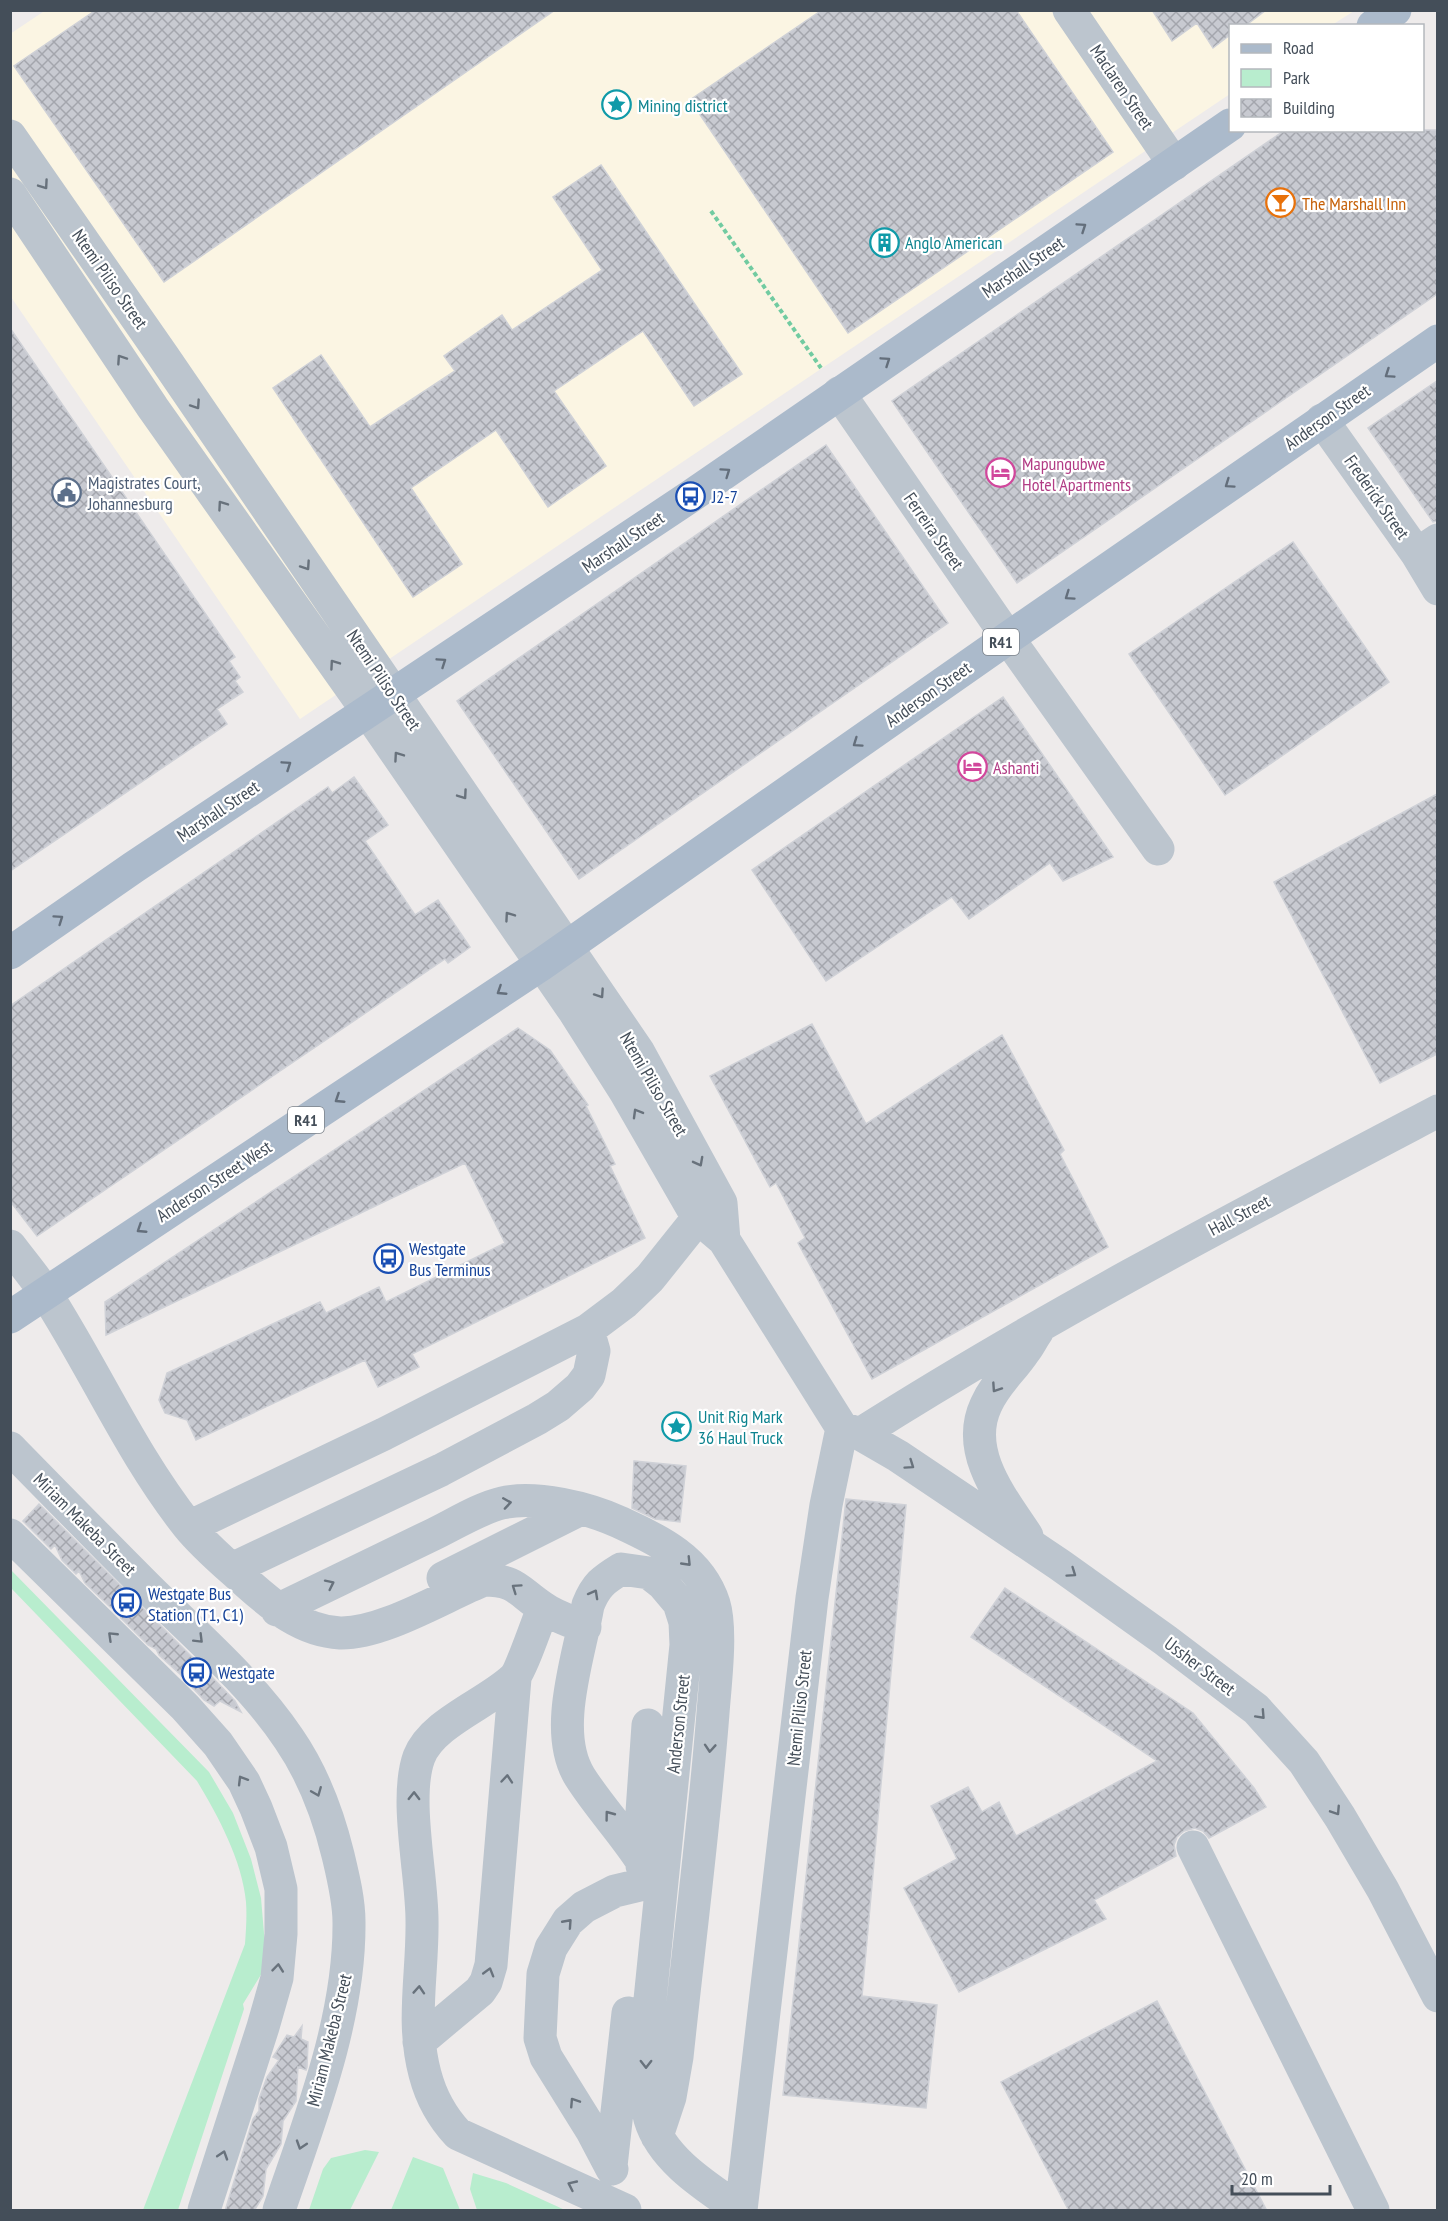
<svg xmlns="http://www.w3.org/2000/svg" width="1448" height="2221" viewBox="0 0 1448 2221" font-family="'PT Sans Narrow',sans-serif">
<defs>
<pattern id="building-cross-hatch" width="8" height="8" patternUnits="userSpaceOnUse" patternTransform="scale(1.5)"><rect width="8" height="8" fill="#c8cad1"/><path d="M0 0l8 8M0 8l8-8" fill="none" stroke="#a4a6ad"/></pattern>
</defs>
<rect width="100%" height="100%" fill="#eeebeb"/>
<path fill="#fbf5e3" d="M46 10 1354 11 1332 25 1230 26V94L300 719 11 297 10 34Z"/>
<path fill="#b8edce" d="M10 1569 209 1772 233 1813 251 1859 261 1898 265 1945 262 1973 243 2004 244 2009 178 2210H143L245 1944C246 1930 247 1916 246 1902 242 1860 218 1816 197 1781L11 1588Z
M365 2150 379 2152 350 2210H309L323 2169 331 2158Z
M413 2157 443 2168 460 2210H391Z
M473 2173 506 2183 565 2210H477L470 2189Z"/>
<path fill="url(#building-cross-hatch)" stroke="#cfd1d7" stroke-width="1.5" d="M96 10H555L164 282 14 66Z
M822 10H1016L1113 152 848 333 690 100Z
M1152 10H1266L1245 26H1230V35L1213 48 1197 23 1172 41Z
M1285 130H1437V294L1017 583 892 401Z
M601 165 742 374 694 406 643 331 554 391 606 466 548 507 496 430 411 488 462 564 413 597 273 388 321 355 370 427 455 371 444 356 502 315 512 330 602 270 553 197Z
M10 328 235 657 229 661 240 677 235 681 243 692 217 709 227 724 10 871Z
M1437 381V521L1433 522 1368 428Z
M826 445 948 623 579 879 457 701Z
M1293 542 1389 682 1225 795 1129 654Z
M1003 697 1113 857 1063 881 1050 863 969 919 952 897 826 981 752 870Z
M354 777 388 825 365 841 415 915 438 900 470 947 448 963 445 959 37 1236 10 1201V1006L328 787 332 793Z
M1437 794V1054L1380 1083 1274 882Z
M812 1024 866 1124 1002 1035 1064 1150 1060 1154 1108 1247 872 1379 798 1243 805 1238 776 1183 770 1187 710 1076Z
M518 1028 550 1050 588 1105 586 1106 615 1164 610 1166 645 1238 412 1354 419 1367 378 1387 365 1360 196 1440 187 1420 165 1413 159 1400 167 1373 320 1302 326 1313 379 1287 386 1302 505 1243 465 1163 106 1335 105 1302Z
M634 1461 686 1466 680 1522 655 1519 632 1508Z
M846 1499 906 1505 862 1996 937 2005 926 2108 783 2095Z
M39 1504 211 1676 235 1701 241 1712 220 1701 214 1706 204 1700 191 1686 192 1685 159 1655 156 1649 148 1645 121 1618 118 1611 110 1607 85 1583 79 1571 76 1574 62 1560 55 1545 51 1549 23 1521Z
M1005 1588 1193 1713 1254 1788 1266 1807 1209 1838 1203 1831 1195 1828 1184 1831 1177 1837 1174 1845 1176 1856 1094 1900 1106 1919 959 1992 904 1888 957 1859 931 1806 968 1787 982 1812 999 1802 1016 1836 1157 1761 971 1637Z
M1157 2001 1267 2211H1069L1001 2082Z
M302 2026 301 2039 308 2042 307 2067 306 2070 298 2067 296 2101 283 2121 281 2144 266 2169 263 2196 254 2211H225L253 2119 259 2111V2099L267 2077 279 2060 273 2057 287 2035 294 2037Z"/>
<g fill="none" stroke-linecap="round" stroke-linejoin="round">
<path stroke="#71cba1" stroke-width="4" stroke-dasharray="4.5 3" stroke-linecap="butt" d="M711 211 821 368"/>
<path stroke="#bcc5ce" stroke-width="33" d="M1069 10 1174 164
M10 136 163 356 638 1051 721 1203 724 1240
M10 194 153 408 368 712 574 1011 626 1093 698 1218 724 1240 842 1428 826 1505 812 1598 741 2210
M839 393 1008 638 1158 849
M1322 420 1417 554 1438 540
M1417 554 1438 589
M10 1246C22 1262 35 1277 46 1294 95 1370 131 1454 188 1526 205 1547 226 1564 247 1583 274 1607 302 1631 340 1633 383 1634 444 1596 484 1580 516 1580 518 1591 542 1607 554 1616 570 1621 585 1627
M842 1428 860 1434C1046 1316 1242 1214 1438 1111
M860 1434 898 1456 1060 1565 1165 1640 1256 1709 1304 1762 1340 1817 1383 1890 1438 1996
M10 1448C58 1497 105 1545 153 1593 200 1639 252 1684 289 1739 313 1774 328 1814 338 1855 343 1876 349 1900 349 1922 350 2019 310 2119 279 2210
M189 1527 384 1434 588 1330 624 1303 650 1278 698 1218 717 1206
M10 1535 185 1707 218 1744 244 1782 256 1808 271 1847 281 1889V1934L277 1978 263 2027 204 2210
M1027 1536C1002 1498 964 1452 986 1405 995 1384 1012 1370 1024 1352 1029 1346 1032 1339 1037 1332
M232 1569 441 1470 537 1419 558 1406 580 1387 589 1375 594 1351 588 1330
M443 1578 579 1510
M543 1608C538 1621 520 1673 513 1679 486 1704 432 1723 419 1757 404 1798 422 1875 422 1920 423 1973 411 2022 425 2074 431 2097 442 2117 458 2134L625 2210
M277 1610C329 1585 381 1560 432 1535 453 1525 480 1508 502 1503 536 1495 588 1508 619 1522 658 1540 700 1559 714 1604 722 1630 715 1685 713 1713 704 1828 689 1942 677 2057L670 2097 657 2136
M1193 1847 1373 2210
M643 1863C624 1833 599 1807 580 1777 551 1731 580 1654 588 1605 596 1585 603 1580 621 1569L649 1573 663 1584 679 1603 685 1622 686 1645 646 2039C646 2064 643 2094 650 2119 662 2160 707 2187 740 2210
M642 1866V1812L648 1725
M419 2042 480 1991 486 1982 491 1965 515 1678
M611 2166 628 2013
M612 2169 592 2131 546 2057 540 2038 543 1974 551 1948 568 1921 584 1907 615 1891 640 1885"/>
<path stroke="#abbacb" stroke-width="33" d="M1373 26 1395 10
M10 953 134 867 691 496 1230 125
M10 1317 542 964 1008 638 1438 341"/>
</g>
<defs><path id="oneway-chevron" d="M-2-3.5L2.5 0L-2 3.5" fill="none" stroke-width="1.6" stroke-linecap="round" stroke-linejoin="round" transform="scale(1.5)"/></defs>
<g stroke="#68727c">
<use href="#oneway-chevron" transform="translate(44 185) rotate(55)"/>
<use href="#oneway-chevron" transform="translate(121 359) rotate(-124)"/>
<use href="#oneway-chevron" transform="translate(196 405) rotate(56)"/>
<use href="#oneway-chevron" transform="translate(222 505) rotate(-125)"/>
<use href="#oneway-chevron" transform="translate(306 566) rotate(56)"/>
<use href="#oneway-chevron" transform="translate(334 664) rotate(-125)"/>
<use href="#oneway-chevron" transform="translate(398 756) rotate(-125)"/>
<use href="#oneway-chevron" transform="translate(463 795) rotate(55)"/>
<use href="#oneway-chevron" transform="translate(509 916) rotate(-125)"/>
<use href="#oneway-chevron" transform="translate(600 994) rotate(56)"/>
<use href="#oneway-chevron" transform="translate(637 1113) rotate(-120)"/>
<use href="#oneway-chevron" transform="translate(699 1162) rotate(62)"/>
<use href="#oneway-chevron" transform="translate(996 1388) rotate(124)"/>
<use href="#oneway-chevron" transform="translate(910 1465) rotate(35)"/>
<use href="#oneway-chevron" transform="translate(507 1503) rotate(-9)"/>
<use href="#oneway-chevron" transform="translate(687 1562) rotate(46)"/>
<use href="#oneway-chevron" transform="translate(1072 1573) rotate(35)"/>
<use href="#oneway-chevron" transform="translate(330 1584) rotate(-26)"/>
<use href="#oneway-chevron" transform="translate(516 1588) rotate(-145)"/>
<use href="#oneway-chevron" transform="translate(594 1594) rotate(-61)"/>
<use href="#oneway-chevron" transform="translate(112 1636) rotate(-136)"/>
<use href="#oneway-chevron" transform="translate(199 1639) rotate(45)"/>
<use href="#oneway-chevron" transform="translate(1261 1715) rotate(47)"/>
<use href="#oneway-chevron" transform="translate(710 1748) rotate(94)"/>
<use href="#oneway-chevron" transform="translate(507 1779) rotate(-85)"/>
<use href="#oneway-chevron" transform="translate(242 1780) rotate(-121)"/>
<use href="#oneway-chevron" transform="translate(317 1792) rotate(68)"/>
<use href="#oneway-chevron" transform="translate(414 1796) rotate(-89)"/>
<use href="#oneway-chevron" transform="translate(1336 1811) rotate(57)"/>
<use href="#oneway-chevron" transform="translate(609 1815) rotate(-127)"/>
<use href="#oneway-chevron" transform="translate(568 1923) rotate(-48)"/>
<use href="#oneway-chevron" transform="translate(278 1968) rotate(-84)"/>
<use href="#oneway-chevron" transform="translate(489 1972) rotate(-74)"/>
<use href="#oneway-chevron" transform="translate(419 1990) rotate(-86)"/>
<use href="#oneway-chevron" transform="translate(646 2064) rotate(90)"/>
<use href="#oneway-chevron" transform="translate(574 2102) rotate(-123)"/>
<use href="#oneway-chevron" transform="translate(301 2145) rotate(108)"/>
<use href="#oneway-chevron" transform="translate(223 2155) rotate(-72)"/>
<use href="#oneway-chevron" transform="translate(572 2185) rotate(-155)"/>
</g>
<g stroke="#636e7b">
<use href="#oneway-chevron" transform="translate(1082 227) rotate(-34)"/>
<use href="#oneway-chevron" transform="translate(886 361) rotate(-34)"/>
<use href="#oneway-chevron" transform="translate(1389 374) rotate(146)"/>
<use href="#oneway-chevron" transform="translate(726 472) rotate(-35)"/>
<use href="#oneway-chevron" transform="translate(1229 484) rotate(145)"/>
<use href="#oneway-chevron" transform="translate(1069 596) rotate(145)"/>
<use href="#oneway-chevron" transform="translate(442 662) rotate(-34)"/>
<use href="#oneway-chevron" transform="translate(857 743) rotate(145)"/>
<use href="#oneway-chevron" transform="translate(287 765) rotate(-34)"/>
<use href="#oneway-chevron" transform="translate(59 919) rotate(-35)"/>
<use href="#oneway-chevron" transform="translate(501 991) rotate(147)"/>
<use href="#oneway-chevron" transform="translate(339 1099) rotate(147)"/>
<use href="#oneway-chevron" transform="translate(141 1229) rotate(147)"/>
</g>
<defs>
<symbol id="sight-ring" viewBox="-11 -11 22 22"><circle r="9.5" fill="#fff" stroke="#0f9aa8" stroke-width="1.5"/><path d="M0-6L1.8-2.2L6-1.7L2.9 1.2L3.7 5.4L0 3.3L-3.7 5.4L-2.9 1.2L-6-1.7L-1.8-2.2Z" fill="#0f9aa8"/></symbol>
<symbol id="bar-ring" viewBox="-11 -11 22 22"><circle r="9.5" fill="#fff" stroke="#e8710a" stroke-width="1.5"/><path d="M-6-5H6L.8 .8V4.5H3.5V6h-7V4.5H-.8V.8Z" fill="#e8710a"/></symbol>
<symbol id="building-ring" viewBox="-11 -11 22 22"><circle r="9.5" fill="#fff" stroke="#0f9aa8" stroke-width="1.5"/><path d="M-4-6H4V6H1V3H-1V6H-4ZM-2.5-4.3h1.7v1.8h-1.7ZM.8-4.3h1.7v1.8H.8ZM-2.5-1h1.7V.8h-1.7ZM.8-1h1.7V.8H.8Z" fill="#0f9aa8"/></symbol>
<symbol id="hotel-ring" viewBox="-11 -11 22 22"><circle r="9.5" fill="#fff" stroke="#d1479c" stroke-width="1.5"/><path d="M-6-4.5h1.5V1H6V5H4.5V3h-9V5H-6ZM-4 0a1.8 1.8 0 1 1 3.6 0ZM.5 0V-2.5h3Q6-2.5 6 0Z" fill="#d1479c"/></symbol>
<symbol id="civic-ring" viewBox="-11 -11 22 22"><circle r="9.5" fill="#fff" stroke="#5c6f8a" stroke-width="1.5"/><path d="M-.6-6.5H3V-4.5H.6V-3L4-1V1h2V6H-6V1h2V-1L-.6-3ZM-1.2 2.5V6h2.4V2.5Z" fill="#5c6f8a"/></symbol>
<symbol id="bus-ring" viewBox="-11 -11 22 22"><circle r="9.5" fill="#fff" stroke="#1a4fb4" stroke-width="1.5"/><path d="M-5-6H5V4H4V6H2V4H-2V6H-4V4H-5ZM-3.5-4V0h7V-4ZM-3.5 1.2v1.5H-2V1.2ZM2 1.2v1.5H3.5V1.2Z" fill="#1a4fb4"/></symbol>
</defs>
<g fill-rule="evenodd">
<use href="#sight-ring" x="600" y="88" width="33" height="33"/>
<use href="#bar-ring" x="1264" y="186" width="33" height="33"/>
<use href="#building-ring" x="868" y="226" width="33" height="33"/>
<use href="#hotel-ring" x="984" y="456" width="33" height="33"/>
<use href="#civic-ring" x="50" y="476" width="33" height="33"/>
<use href="#bus-ring" x="674" y="480" width="33" height="33"/>
<use href="#hotel-ring" x="956" y="750" width="33" height="33"/>
<use href="#bus-ring" x="372" y="1242" width="33" height="33"/>
<use href="#sight-ring" x="660" y="1410" width="33" height="33"/>
<use href="#bus-ring" x="110" y="1586" width="33" height="33"/>
<use href="#bus-ring" x="180" y="1656" width="33" height="33"/>
</g>
<g text-anchor="middle" dominant-baseline="central" stroke-width="4.5" stroke-linejoin="round" paint-order="stroke">
<g fill="#fff" stroke="#7c838b" stroke-width="1.5">
<rect x="983" y="629" width="36" height="26" rx="4.5"/>
<rect x="288" y="1107" width="36" height="26" rx="4.5"/>
</g>
<g font-size="16" font-weight="bold" fill="#444e59">
<text x="1001" y="642">R41</text>
<text x="306" y="1120">R41</text>
</g>
<g font-size="18" fill="#444e59" stroke="#fff">
<text transform="translate(1122 87) rotate(56)">Maclaren Street</text>
<text transform="translate(1023 267) rotate(-34)">Marshall Street</text>
<text transform="translate(110 279) rotate(55)">Ntemi Piliso Street</text>
<text transform="translate(1327 417) rotate(-35)">Anderson Street</text>
<text transform="translate(1377 497) rotate(55)">Frederick Street</text>
<text transform="translate(934 531) rotate(55)">Ferreira Street</text>
<text transform="translate(623 542) rotate(-34)">Marshall Street</text>
<text transform="translate(384 680) rotate(56)">Ntemi Piliso Street</text>
<text transform="translate(928 694) rotate(-35)">Anderson Street</text>
<text transform="translate(218 811) rotate(-34)">Marshall Street</text>
<text transform="translate(654 1084) rotate(60)">Ntemi Piliso Street</text>
<text transform="translate(214 1181) rotate(-33)">Anderson Street West</text>
<text transform="translate(1239 1215) rotate(-28)">Hall Street</text>
<text transform="translate(85 1524) rotate(45)">Miriam Makeba Street</text>
<text transform="translate(1200 1666) rotate(37)">Ussher Street</text>
<text transform="translate(799 1708) rotate(-84)">Ntemi Piliso Street</text>
<text transform="translate(678 1724) rotate(-84)">Anderson Street</text>
<text transform="translate(329 2040) rotate(-76)">Miriam Makeba Street</text>
</g>
<g font-size="18" fill="#0d838f" stroke="#fff" text-anchor="start">
<text x="638" y="105">Mining district</text>
<text x="905" y="242">Anglo American</text>
<text x="698" y="1416">Unit Rig Mark<tspan x="698" dy="21">36 Haul Truck</tspan></text>
</g>
<g font-size="18" fill="#c56008" stroke="#fff" text-anchor="start">
<text x="1302" y="203">The Marshall Inn</text>
</g>
<g font-size="18" fill="#b23c85" stroke="#fff" text-anchor="start">
<text x="1022" y="463">Mapungubwe<tspan x="1022" dy="21">Hotel Apartments</tspan></text>
<text x="993" y="767">Ashanti</text>
</g>
<g font-size="18" fill="#4e5e75" stroke="#fff" text-anchor="start">
<text x="88" y="482">Magistrates Court,<tspan x="88" dy="21">Johannesburg</tspan></text>
</g>
<g font-size="18" fill="#164399" stroke="#fff" text-anchor="start">
<text x="712" y="496">J2-7</text>
<text x="409" y="1248">Westgate<tspan x="409" dy="21">Bus Terminus</tspan></text>
<text x="148" y="1593">Westgate Bus<tspan x="148" dy="21">Station (T1, C1)</tspan></text>
<text x="218" y="1672">Westgate</text>
</g>
</g>
<rect width="1448" height="2221" fill="none" stroke="#444e59" stroke-width="24"/>
<rect x="1229" y="24" width="195" height="108" fill="#ffffff" stroke="#b4b8bd" stroke-width="1.5"/>
<rect x="1241" y="44" width="30" height="9" fill="#abbacb" stroke="#b4b8bd" stroke-width="1.5"/>
<text x="1283" y="54" font-size="18" fill="#444e59">Road</text>
<rect x="1241" y="69" width="30" height="18" fill="#b8edce" stroke="#b4b8bd" stroke-width="1.5"/>
<text x="1283" y="84" font-size="18" fill="#444e59">Park</text>
<rect x="1241" y="99" width="30" height="18" fill="url(#building-cross-hatch)" stroke="#b4b8bd" stroke-width="1.5"/>
<text x="1283" y="114" font-size="18" fill="#444e59">Building</text>
<path d="M1232 2185v9h98v-9" fill="none" stroke="#444e59" stroke-width="3"/>
<text x="1241" y="2185" font-size="18" fill="#444e59" stroke="#ffffff" stroke-width="4.5" paint-order="stroke">20 m</text>
</svg>
